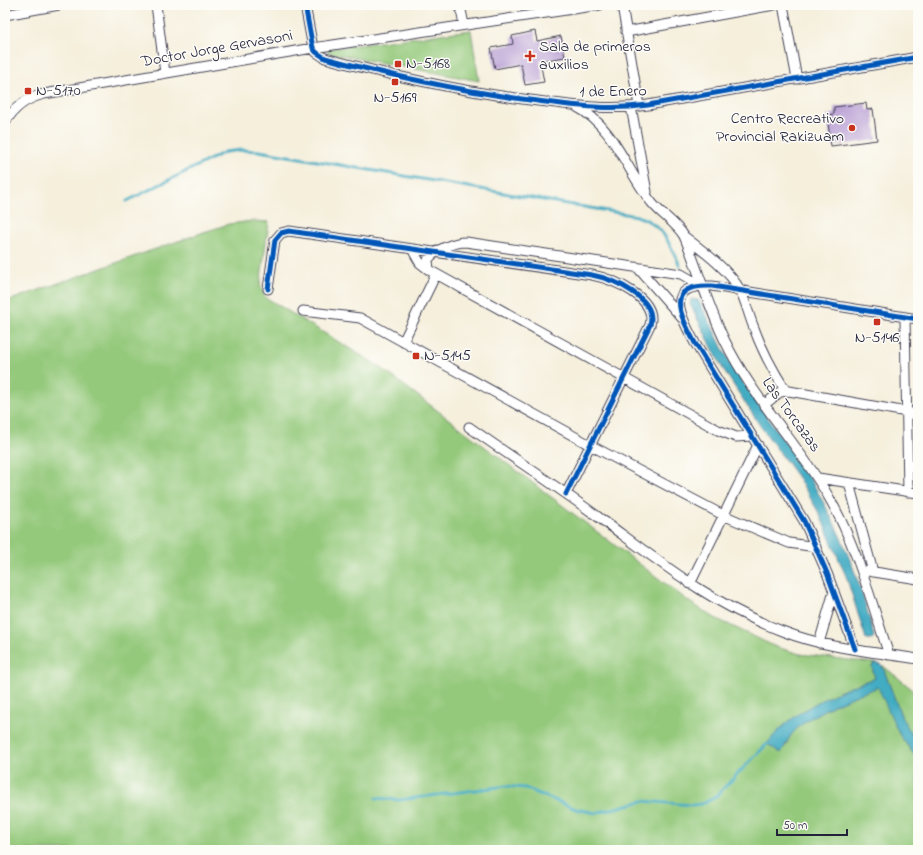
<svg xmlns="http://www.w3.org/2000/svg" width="923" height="855" viewBox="0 0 923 855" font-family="'Indie Flower',sans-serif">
<rect width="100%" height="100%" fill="#fdfcf7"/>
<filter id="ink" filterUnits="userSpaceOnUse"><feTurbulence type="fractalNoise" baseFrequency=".025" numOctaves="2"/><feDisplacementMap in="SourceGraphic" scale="8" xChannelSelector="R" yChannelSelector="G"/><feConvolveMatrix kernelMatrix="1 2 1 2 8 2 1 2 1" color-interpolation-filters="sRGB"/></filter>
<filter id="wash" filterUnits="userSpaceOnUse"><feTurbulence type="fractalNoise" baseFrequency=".012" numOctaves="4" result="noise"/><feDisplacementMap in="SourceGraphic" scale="16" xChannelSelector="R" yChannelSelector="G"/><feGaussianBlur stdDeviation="0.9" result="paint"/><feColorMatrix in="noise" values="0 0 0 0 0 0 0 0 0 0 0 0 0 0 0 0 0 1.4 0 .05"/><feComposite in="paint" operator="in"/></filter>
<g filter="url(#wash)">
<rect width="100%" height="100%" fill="#f5efdc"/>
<path fill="#94c97b" stroke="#5b765b" d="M471 30 479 81 329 53 327 49Z
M252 221 269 222 260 285 265 297 380 367 691 603 715 618 776 647 800 654 874 663 872 667 875 678C841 689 808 705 781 729L786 746C787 743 789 738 791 735 806 714 854 696 879 686L899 734 918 760V850H5V302L204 232 229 224Z
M882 665 918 694V745L902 718Z"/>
<path fill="#43acc3" stroke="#32677f" d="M691 299 698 300C711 322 720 346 733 367 757 405 785 440 809 477 839 526 861 581 874 637L872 639H866L846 576 819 513 799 479 761 427 723 369 690 304Z
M874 663 882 665 902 718 918 745V760L899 734 878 687C852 697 810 712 792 734 787 740 785 747 781 753L767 744C792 710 837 691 875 678L872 667Z"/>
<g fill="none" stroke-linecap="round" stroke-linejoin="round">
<path stroke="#43acc3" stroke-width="3" d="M127 201 225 152 242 150 259 151 637 216C662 224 670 243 680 266
M376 798 399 800 506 786 525 788 576 809 596 813 643 801 692 805 702 804 714 798 767 744"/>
</g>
<g id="blocks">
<path fill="#b397d1" d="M535 31 537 41 561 36 565 57 540 61 544 82 525 85 521 64 495 69 491 48 513 44 512 36Z
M866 103 867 110 873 109 877 140 831 146 827 115 834 114V107Z"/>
</g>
</g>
<g filter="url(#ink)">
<use href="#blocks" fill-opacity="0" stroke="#424153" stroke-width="1"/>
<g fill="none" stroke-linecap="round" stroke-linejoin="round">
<defs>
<path id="minor" d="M156 5 165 73
M305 5 313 48 316 52 325 58C392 76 461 91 530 100 570 105 608 111 648 105L918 57
M460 5 464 25
M622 5 639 106
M783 5 797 79
M5 15 59 5
M626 32 774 5
M577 107C614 126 627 172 652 203 662 215 676 223 684 236 699 271 708 307 725 341 752 397 796 441 827 494 856 543 871 601 889 655
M631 107 647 192
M5 123C14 107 27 98 44 94L313 48 600 5
M685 237C702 250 730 271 740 290 746 302 749 316 754 328 762 350 773 371 786 391
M412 249 420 263 429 270 718 430 736 437 752 436
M638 268 682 318
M429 270 428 260C434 250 454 242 466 242L681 274 702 286
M268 289 275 240 281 233 289 231 592 275C613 279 658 298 650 325L566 494
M303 311 360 318 590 445 723 515 789 543 816 547
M905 317 908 492
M403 342 436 274
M764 405 780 392 789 391 918 414
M469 427C513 458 558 487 601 519 660 562 713 605 782 631 825 648 873 652 918 659
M818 478 918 493
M849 483 873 572
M868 571 918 579
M690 584 758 445
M819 643 834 591
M855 649 827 573 804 521 695 343C679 314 664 284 712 286L918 319"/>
</defs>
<use href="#minor" stroke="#424153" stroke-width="11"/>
<use href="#minor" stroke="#fff" stroke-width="9"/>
<defs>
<path id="cycleway" d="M305 5 313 48 316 52 325 58C392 76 461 91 530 100 570 105 608 111 648 105L918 57
M268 289 275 240 281 233 289 231 592 275C613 279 658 298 650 325L566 494
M855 649 827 573 804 521 695 343C679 314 664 284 712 286L918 319"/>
</defs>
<use href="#cycleway" stroke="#fdfcf7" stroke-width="8"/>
<use href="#cycleway" stroke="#0057b8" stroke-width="5"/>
</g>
</g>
<g fill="#c8321e" stroke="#fdfcf7" stroke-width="1.5">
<path d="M528 50h4v4h4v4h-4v4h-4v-4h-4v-4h4z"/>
<rect x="394" y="60" width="8" height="8" rx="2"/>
<rect x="391" y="78" width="8" height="8" rx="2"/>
<rect x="24" y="87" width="8" height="8" rx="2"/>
<circle cx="852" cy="128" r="4"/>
<rect x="873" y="318" width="8" height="8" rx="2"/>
<rect x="412" y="352" width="8" height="8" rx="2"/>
</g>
<g text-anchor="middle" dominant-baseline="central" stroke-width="3" stroke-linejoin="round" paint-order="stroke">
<g font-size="16" fill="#22223b" stroke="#fdfcf7" text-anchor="start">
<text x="539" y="47">Sala de primeros<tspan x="539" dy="18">auxilios</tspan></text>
<text x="406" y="64">N-5168</text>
<text x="36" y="91">N-5170</text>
<text x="395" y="98" text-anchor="middle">N-5169</text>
<text x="844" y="119" text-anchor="end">Centro Recreativo<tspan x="844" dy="18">Provincial Rakizuam</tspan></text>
<text x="877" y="338" text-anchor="middle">N-5146</text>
<text x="424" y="356">N-5145</text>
</g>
<g font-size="16" fill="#22223b" stroke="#fdfcf7">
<text transform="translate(217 49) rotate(-10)">Doctor Jorge Gervasoni</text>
<text transform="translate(613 92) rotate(-1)">1 de Enero</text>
<text transform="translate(791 415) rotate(54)">Las Torcazas</text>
</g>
</g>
<rect width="923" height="855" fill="none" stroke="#fdfcf7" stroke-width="20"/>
<path d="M777 829v6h70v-6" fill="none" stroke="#22223b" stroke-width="2"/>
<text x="783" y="829" font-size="12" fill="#22223b" stroke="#fdfcf7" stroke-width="3" paint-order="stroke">50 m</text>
</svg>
